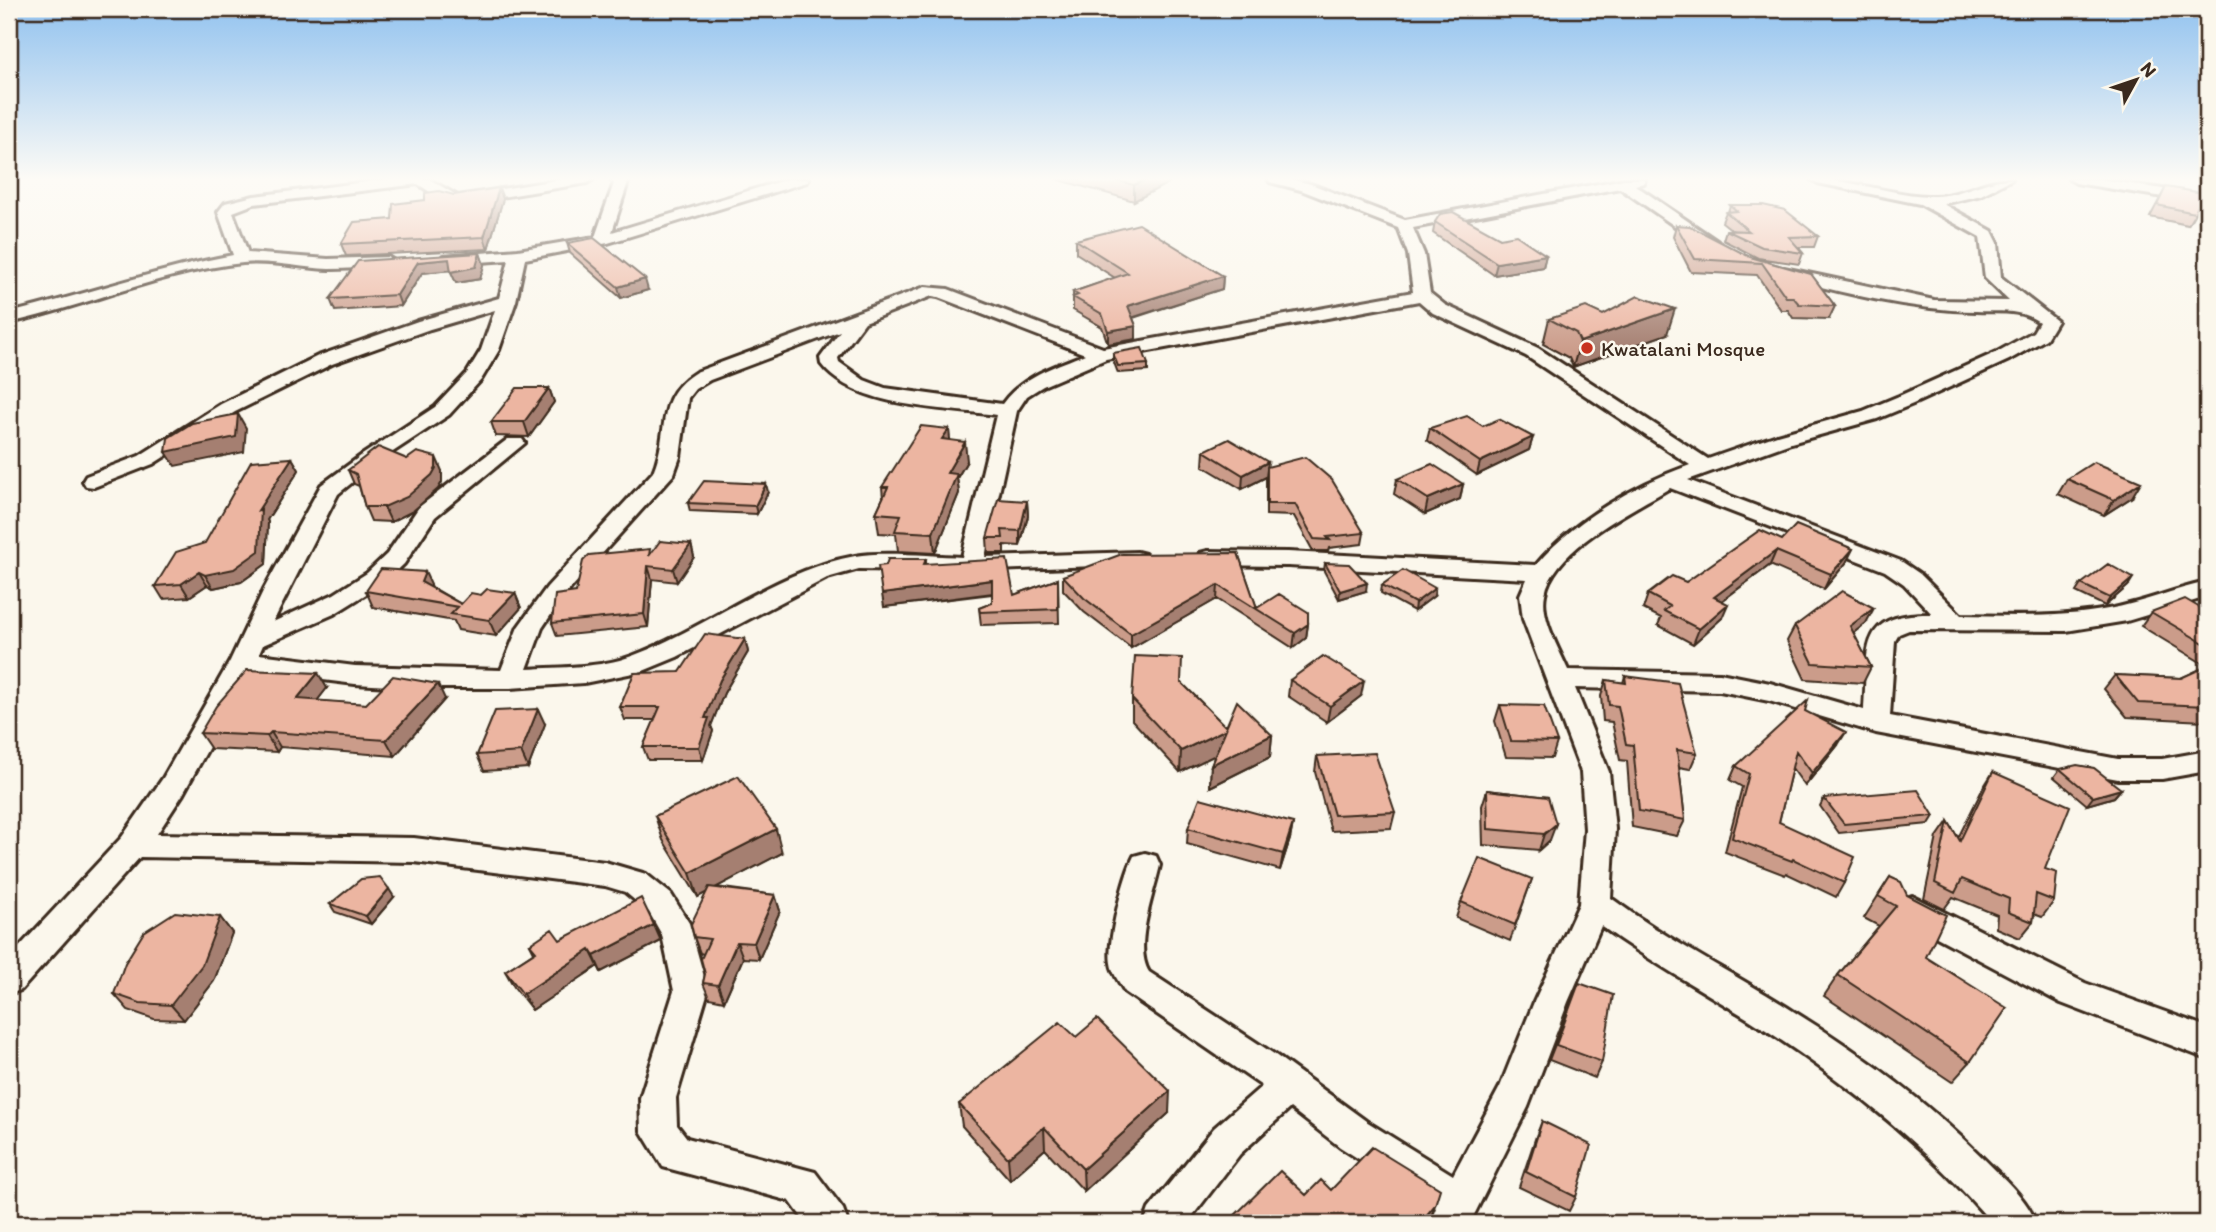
<svg xmlns="http://www.w3.org/2000/svg" width="2216" height="1232" viewBox="0 0 2216 1232" font-family="Itim,sans-serif">
<rect width="100%" height="100%" fill="#fbf7ec"/>
<filter id="ink" filterUnits="userSpaceOnUse"><feTurbulence type="fractalNoise" baseFrequency=".0143" numOctaves="2"/><feDisplacementMap in="SourceGraphic" scale="14" xChannelSelector="R" yChannelSelector="G"/><feConvolveMatrix kernelMatrix="1 2 1 2 8 2 1 2 1" color-interpolation-filters="sRGB"/></filter>
<g filter="url(#ink)">
<g fill="none" stroke-linecap="round" stroke-linejoin="round">
<defs>
<path id="street" d="M390 179H429L458 196 563 179H594L587 183 458 204 442 200 418 184 254 204 233 212 248 253 328 259 388 257 396 262 388 267C368 267 348 269 329 269 300 268 272 260 243 263 163 271 87 306 9 323V313C84 295 157 269 233 255L218 212 225 203 254 196Z
M610 179H626L628 182 612 232 788 179H809L807 182 608 243 525 259 516 301 499 350 481 380 449 415 376 463 338 494 273 622 334 594 367 573 387 554 419 507 508 439H522L525 443 435 517 404 564 384 583 334 614 263 645 259 654 355 666 501 670 518 627 547 587 653 472C671 431 653 398 696 372L925 287 948 289 1103 348 1413 292 1408 254 1398 228 1301 190 1270 182 1268 179H1290L1311 184 1405 220 1624 179H1645L1644 183 1635 185 1717 241 1719 244 1717 247H1705L1620 188 1413 228 1424 254 1430 293 1445 305 1538 348 1708 459 1777 435 1863 411 1899 396 1997 352 2033 332 2039 322C2019 308 2000 312 1976 311 1909 310 1844 293 1778 276L1776 273 1784 268 1934 300 2009 301 1985 278 1980 237 1920 204 1818 183 1811 179C1853 179 1893 196 1934 196 1962 196 1984 179 2012 179L1981 195 1943 204 1992 231 1998 243 2001 277 2057 321 2046 339 2009 360 1913 404 1877 419 1791 443 1688 480 1901 561 1920 574 1961 615C2010 616 2059 618 2108 609 2142 603 2174 589 2207 582V597L2127 621 2066 631 1909 630 1899 634 1895 641 1890 716 2118 759H2162L2207 751V771L2162 779H2118L1876 733 1769 701 1720 691 1575 688 1609 772 1615 829 1611 898C1669 941 1733 973 1793 1011 1861 1053 1926 1101 1983 1158 2002 1177 2027 1198 2036 1223H1992C1928 1148 1851 1086 1769 1032 1713 996 1655 965 1601 926L1568 1002 1528 1107 1470 1223H1430L1436 1208 1340 1147 1290 1108 1240 1154 1187 1223H1144L1149 1209 1214 1128 1262 1086 1125 992C1120 983 1112 973 1111 963 1107 942 1124 876 1134 856L1145 853 1156 856 1160 865C1154 893 1133 947 1149 972L1274 1054 1366 1121 1453 1175 1500 1087 1534 1002 1579 904 1585 829 1581 772 1523 619 1520 595 1527 579 1288 566 1208 565 1200 563 1196 558 1200 553 1208 551 1288 552 1536 565C1574 520 1634 485 1690 465L1526 356 1433 313 1419 301 1106 359 1043 386 1027 396 1017 411 985 557 1137 552 1145 554 1149 559 1145 564 972 571 859 569 827 578 677 657 643 671 584 683 510 688H424L355 684 251 671 183 794 157 834 414 838 605 862 646 874 671 894 689 923 708 991 676 1098 677 1125 687 1138 815 1172 843 1209 848 1223H806L790 1201 663 1167 641 1131 640 1098 674 991 662 935 649 912 625 892 605 886 414 862 140 857 21 990 9 994V958L122 837 163 778 230 661 264 589 321 485 362 455 435 407 467 373 481 350 495 310 430 329 332 364 235 412 153 464 94 487 86 486 83 481 86 476 139 456 221 404 318 356 418 321 499 298 509 260 449 264 443 262 441 259 443 256 518 250 595 237 614 183ZM932 296 938 297 1085 354C1054 367 1022 376 1002 404L885 388 864 380 839 362 838 358 865 322ZM840 331 820 358 821 364C854 408 945 408 996 415L962 557C933 556 883 551 855 556 777 570 707 628 632 656 600 668 561 667 527 669L542 628 563 597 674 474 680 457 688 398 695 389 710 380ZM1670 488 1885 571 1904 584 1932 614C1856 613 1869 649 1864 710L1770 683 1720 673 1568 670C1559 649 1540 617 1545 594 1554 548 1633 510 1670 488Z
M2069 179H2100L2207 196V204L2076 183Z
M1912 896 2085 983 2207 1027V1059L2061 1003 1901 918 1896 909 1901 900Z"/>
</defs>
<use href="#street" stroke="#3b2a1e" stroke-width="6"/>
<use href="#street" fill="#fbf7ec" fill-rule="evenodd"/>
</g>
<path fill="#cb9c8a" stroke="#3b2a1e" stroke-width="2" d="M1056 179H1174V180L1134 201Z
M2166 187 2195 213 2188 225 2150 217Z
M454 195 503 199 488 249 346 256 341 244 392 219Z
M1730 205 1818 236 1814 247H1798L1803 253 1799 264 1758 258 1723 240 1726 230H1732L1722 222 1726 212H1728Z
M1435 222 1500 238 1546 255 1543 267 1494 275 1433 233Z
M1676 225 1750 257 1811 274 1835 306 1829 319 1793 318 1788 310H1781L1757 275 1691 272 1673 237Z
M1076 240 1223 276 1222 289 1133 318 1136 326V339L1108 344 1102 327 1073 310V292L1115 278 1076 253Z
M567 243 648 290 621 298 570 253Z
M480 253 484 265 480 279 456 283 451 270 422 273 401 306 335 311 330 299Z
M1603 315 1667 334 1573 367 1569 358 1543 344 1549 319Z
M1113 353 1148 364V371L1118 373 1113 360Z
M549 388 554 402 529 437 496 436 491 422Z
M1483 426 1533 437 1529 450 1477 475 1427 440 1430 428Z
M950 440 967 461 957 478 959 493 935 553 898 551 896 534 879 533 876 513 883 498 882 487Z
M1204 451 1268 467 1364 533 1362 544 1329 548 1328 551H1313L1294 516 1266 515V477L1242 489 1203 466Z
M292 458 299 470 267 520 268 522 266 564 241 582 213 588 207 585 189 597 163 599 155 586 205 543Z
M407 459 442 471V482L438 489 413 511 391 522 371 521 365 507 359 486 354 484 348 470Z
M1397 479 1463 484 1460 499 1425 514 1394 494Z
M2067 479 2132 497 2104 515 2058 494Z
M768 492 757 514 690 511 688 503Z
M1027 501 1028 516 1020 546 1004 545V553H988L987 538Z
M1782 540 1846 563 1824 589 1770 565 1722 601V618L1693 644 1658 625 1661 618 1643 609 1648 594 1686 582Z
M691 544 694 557 677 582 652 579 648 627 557 636 552 623 576 592 651 553Z
M1238 553 1257 608 1308 624 1306 638 1293 648 1217 599 1131 648 1084 612 1063 590V576Z
M926 559V564L1014 595 1058 579 1059 623 981 625 979 608 992 603V594L884 607 886 565Z
M1325 563 1366 591 1339 599 1324 571Z
M2081 584 2128 586 2105 606 2076 592Z
M1382 585 1434 596 1414 611 1381 593Z
M432 587 461 604 481 595 515 593 521 608 496 636 458 630 454 621 373 607 366 591Z
M2151 612H2207V666L2141 626Z
M1866 623 1853 633 1871 667 1863 683 1805 679 1787 641 1795 626Z
M745 639 748 652 724 693 711 726 713 731 703 760H648L643 747 655 720H625L620 707 680 672Z
M2207 666V719L2204 721 2127 717 2104 689 2115 675 2181 678Z
M1625 676 1697 753 1690 769 1679 767 1685 820 1677 836 1632 827 1627 761 1620 760 1612 722 1603 721 1601 696 1606 680 1623 683Z
M1290 680 1361 696 1327 722 1288 696Z
M1181 682 1226 727 1272 735 1270 757 1210 787 1211 765 1215 755 1180 772 1132 720V699Z
M327 688 317 701 366 704 445 699 395 756 280 747 277 752 211 749 200 733Z
M1500 705 1557 742 1552 758 1506 757 1495 721Z
M1805 711 1838 745 1805 786 1792 768 1779 822 1844 883 1836 897 1786 873 1785 875 1725 852 1742 787 1730 780 1736 766Z
M545 724 528 768 484 771 477 755Z
M1317 756 1395 812 1391 828 1331 831 1315 772Z
M2060 769 2121 789 2114 797 2087 805 2054 777Z
M1993 772 2045 869 2054 901 2042 917 2034 914 2033 922 2020 938 1996 928 1997 915 1953 897 1944 909 1924 899 1937 837 1948 821 1958 838 1983 788Z
M1487 790 1548 797 1550 840 1539 850 1483 845 1482 806Z
M1824 798 1934 816 1929 824 1839 833 1820 806Z
M655 816 782 853 716 887 775 895 780 911 759 959 743 958 724 1001 709 998 703 983 705 974 703 954 700 953 694 937 707 892 698 897 663 840Z
M1293 823 1290 839 1280 870 1187 844 1188 828Z
M1890 877 1926 957 1970 1062 1952 1082 1824 996 1838 975 1879 926 1864 918Z
M1532 879 1510 941 1456 918 1461 902Z
M394 897 371 924 335 912 330 904Z
M220 917 232 933 214 981 184 1020 154 1019 128 1010 114 994Z
M560 940 661 941 601 972 598 966 532 1010 514 987 505 971 534 952 530 944Z
M1579 983 1602 1062 1595 1078 1549 1060Z
M1076 1037 1169 1113 1084 1191 1045 1149 1010 1180 962 1126 959 1104Z
M1542 1121 1576 1197 1569 1211 1519 1187 1536 1136Z"/>
<path fill="#a57f71" stroke="#3b2a1e" stroke-width="2" d="M1147 179H1174V180L1134 201V185Z
M499 188 503 199 488 249 484 237Z
M480 253 484 265 480 279 456 283 451 272Z
M1546 255 1543 267 1494 275 1497 263Z
M449 259 453 270 422 273 401 306 397 295 418 262Z
M1223 276 1222 289 1128 319V306Z
M645 279 648 290 621 298 618 287Z
M1675 309 1667 334 1573 367 1580 342Z
M1136 326V339L1108 344V331Z
M549 388 554 402 529 437 524 422Z
M238 414 246 428 244 452 175 466 166 452Z
M949 429 951 448 942 439Z
M1533 437 1529 450 1477 475 1480 462Z
M965 442 967 461 957 478 959 493 935 553 933 533 947 473Z
M436 457 442 471V482L438 489 413 511 391 522 384 507Z
M292 458 299 470 267 520 268 522 266 564 241 582 213 588 205 575 257 512Z
M1268 462 1266 477 1242 489 1243 475Z
M2141 482 2132 497 2104 515 2114 500Z
M766 484 768 492 757 514 755 506Z
M1463 484 1460 499 1425 514 1428 499Z
M1027 501 1028 516 1020 546V531Z
M691 544 694 557 677 582 673 569Z
M1853 549 1846 563 1824 589 1831 574Z
M1776 551 1770 565 1708 611 1714 597Z
M648 566 652 579 648 627 644 614Z
M199 572 207 585 189 597 181 584Z
M425 572 432 587 428 597 421 582Z
M2133 578 2128 586 2105 606 2110 598Z
M992 580 993 593 884 607 882 594Z
M1367 583 1366 591 1339 599 1340 591Z
M1218 585 1217 599 1131 648V634Z
M1435 588 1434 596 1414 611 1415 603Z
M515 593 521 608 496 636 489 620Z
M1728 604 1722 618 1693 644 1699 629Z
M1874 608 1866 623 1842 642 1850 626Z
M1308 624 1306 638 1293 648 1295 633Z
M745 639 748 652 724 693 711 726 713 731 703 760 699 747 705 718 720 680Z
M318 673 327 688 306 715 297 699Z
M1364 681 1361 696 1327 722 1330 706Z
M438 684 445 699 395 756 386 740Z
M538 709 545 724 528 768 521 752Z
M1226 729 1224 751 1180 772 1181 751Z
M271 732 280 747 277 752 267 736Z
M1846 732 1838 745 1805 786 1812 773Z
M1272 735 1270 757 1210 787 1211 765Z
M2121 789 2114 797 2087 805 2093 797Z
M1293 823 1290 839 1280 870 1283 854Z
M1556 824 1550 840 1539 850 1544 834Z
M776 829 782 853 698 897 690 873Z
M389 889 394 897 371 924 366 916Z
M775 895 780 911 759 959 754 943Z
M220 917 232 933 214 981 184 1020 171 1005Z
M654 925 661 941 601 972 594 956Z
M737 942 743 958 724 1001 718 985Z
M590 950 598 966 532 1010 523 994Z
M1170 1091 1169 1113 1084 1191 1083 1169Z
M1044 1127 1045 1149 1010 1180 1008 1158Z
M1435 1205 1429 1223H1420Z"/>
<path fill="#ecb5a1" stroke="#3b2a1e" stroke-width="2" d="M1110 179H1147L1134 185Z
M2166 187 2203 193 2195 213 2157 205Z
M499 188 484 237 341 244 354 222 392 219 393 204 425 200V193L439 191 454 195Z
M1730 205H1763L1785 210 1818 236 1789 237 1803 253 1762 247 1726 230 1749 231 1726 212 1737 211Z
M1453 212 1500 238 1516 235 1546 255 1497 263 1435 222 1440 214Z
M1139 224 1223 276 1128 306 1136 326 1108 331 1102 314 1073 297 1078 295 1073 292 1128 273 1076 240Z
M1676 225 1690 226 1750 257 1811 274 1835 306 1799 304 1793 297H1786L1762 263 1695 259Z
M594 238 645 279 618 287 567 243Z
M480 253 476 267 451 272 449 259 418 262 397 295 330 299 358 261Z
M1638 296 1675 309 1580 342 1576 333 1549 319 1586 307 1603 315Z
M1142 348 1148 364 1118 366 1113 353Z
M517 388H549L524 422H491Z
M238 414 236 437 166 452 168 438 192 423Z
M1467 416 1483 426 1499 419 1533 437 1480 462 1430 428Z
M921 426 949 429 942 439 965 442 947 473 957 474 933 533 895 531 901 515 876 513 888 487H882Z
M1229 439 1268 462 1243 475 1204 451Z
M378 447 407 459 417 452 436 457V468L432 475 407 497 384 507H365L356 474 348 470Z
M1305 457 1332 480 1364 533 1327 537 1330 540 1314 539 1295 504H1267V467Z
M292 458 257 512 261 509 259 551 234 569 205 575 199 572 181 584 155 586 176 552 205 543 251 461Z
M2094 462 2141 482 2114 500 2067 479Z
M1432 464 1463 484 1428 499 1397 479Z
M704 481 766 484 755 506 688 503Z
M998 499 1027 501 1020 531 1002 530 1003 538H987Z
M1796 525 1853 549 1831 574 1776 551 1714 597 1728 604 1699 629 1664 611 1670 606 1648 594 1672 576 1686 582 1760 530 1782 540Z
M660 541 691 544 673 569 648 566 644 614 552 623 555 595 576 592 583 561 589 555 650 549 649 556Z
M1238 553 1257 608 1279 594 1308 612V624L1295 633 1218 585 1131 634 1084 598 1063 576 1122 554Z
M888 559H926L924 564 1007 559 1014 595 1058 579V609L980 612 979 608 992 603V580L882 594 878 566 886 565Z
M1325 563 1349 564 1367 583 1340 591Z
M2108 564 2133 578 2110 598 2081 584Z
M381 569 425 572 421 582 461 604 471 593 481 595 487 589 515 593 489 620 451 614 458 607 366 591Z
M1403 570 1435 588 1415 603 1382 585Z
M1842 591 1874 608 1850 626 1871 667 1813 663 1795 626Z
M2185 599 2207 612V645L2151 612Z
M705 634 745 639 720 680 705 718H709L699 747H643L660 707H620L634 673 680 672Z
M1135 656 1182 658 1181 682 1226 727 1237 701 1272 735 1211 765 1226 729 1181 751 1132 699Z
M1323 656 1364 681 1330 706 1290 680Z
M2207 666V706L2138 703 2115 675 2181 678Z
M247 670 318 673 297 699 366 704 393 676 438 684 386 740 271 732 267 736 200 733 216 706Z
M1625 676 1678 683 1697 753 1677 750 1685 820 1639 811 1633 745 1626 744 1618 706 1609 705 1606 680 1626 683Z
M1808 700 1805 711 1846 732 1812 773 1796 751 1779 822 1855 857 1844 883 1793 859 1792 861 1732 838 1749 774 1736 766Z
M1500 705 1544 706 1557 742 1511 741Z
M538 709 521 752 477 755 495 711Z
M1375 753 1395 812 1334 815 1317 756Z
M2077 765 2094 768 2121 789 2093 797 2060 769Z
M1993 772 2070 806 2045 869 2057 873 2054 901 2036 894 2033 922 2008 912 2009 899 1962 879 1955 893 1935 883 1948 821 1960 841Z
M738 776 776 829 690 873 655 816Z
M1487 790 1548 797 1556 824 1544 834 1488 829Z
M1918 790 1934 816 1844 824 1824 798Z
M1200 798 1293 823 1283 854 1188 828Z
M1479 858 1532 879 1515 925 1461 902Z
M380 877 389 889 366 916 330 904 361 879Z
M1890 877 1901 882 1907 895 1946 915 1926 957 2007 1008 1970 1062 1838 975 1896 906 1878 896Z
M709 887 775 895 754 943 737 942 718 985 703 983 705 974 701 959 710 939 694 937 691 924Z
M641 898 654 925 594 956 590 950 523 994 505 971 536 951 530 944 552 929 560 940Z
M175 912 220 917 202 965 171 1005 140 1003 114 994 125 963 144 932Z
M1579 983 1613 995 1602 1062 1556 1045Z
M1097 1019 1170 1091 1083 1169 1044 1127 1008 1158 959 1104 1060 1022 1076 1037Z
M1542 1121 1591 1145 1576 1197 1526 1172Z
M1372 1147 1440 1189 1435 1205 1420 1223H1227L1280 1171 1306 1195 1321 1180 1331 1190Z"/>
</g>
<linearGradient id="sky" x2="0" y2="1"><stop stop-color="#91c2ef"/><stop offset="0.51" stop-color="#fdfbf6"/><stop offset="1" stop-color="#fdfbf6" stop-opacity="0"/></linearGradient>
<rect width="2216" height="351" fill="url(#sky)"/>
<circle fill="#c8321e" stroke="#fbf7ec" stroke-width="2.5" cx="1587" cy="348" r="7"/>
<g text-anchor="middle" dominant-baseline="central" stroke-width="5" stroke-linejoin="round" paint-order="stroke">
<g font-size="21" fill="#3b2a1e" stroke="#fbf7ec" text-anchor="start">
<text x="1601" y="348">Kwatalani Mosque</text>
</g>
</g>
<rect width="2216" height="1232" fill="none" stroke="#fbf7ec" stroke-width="35"/>
<rect x="18" y="18" width="2181" height="1197" fill="none" stroke="#3b2a1e" stroke-width="2.5" filter="url(#ink)"/>
<g transform="translate(2136 80) rotate(50)" stroke="#fbf7ec" stroke-width="5" paint-order="stroke">
<path d="M0-5L12 26L0 18L-12 26Z" fill="#3b2a1e"/>
<text y="-10" font-size="19" font-weight="bold" text-anchor="middle" fill="#3b2a1e">N</text>
</g>
</svg>
